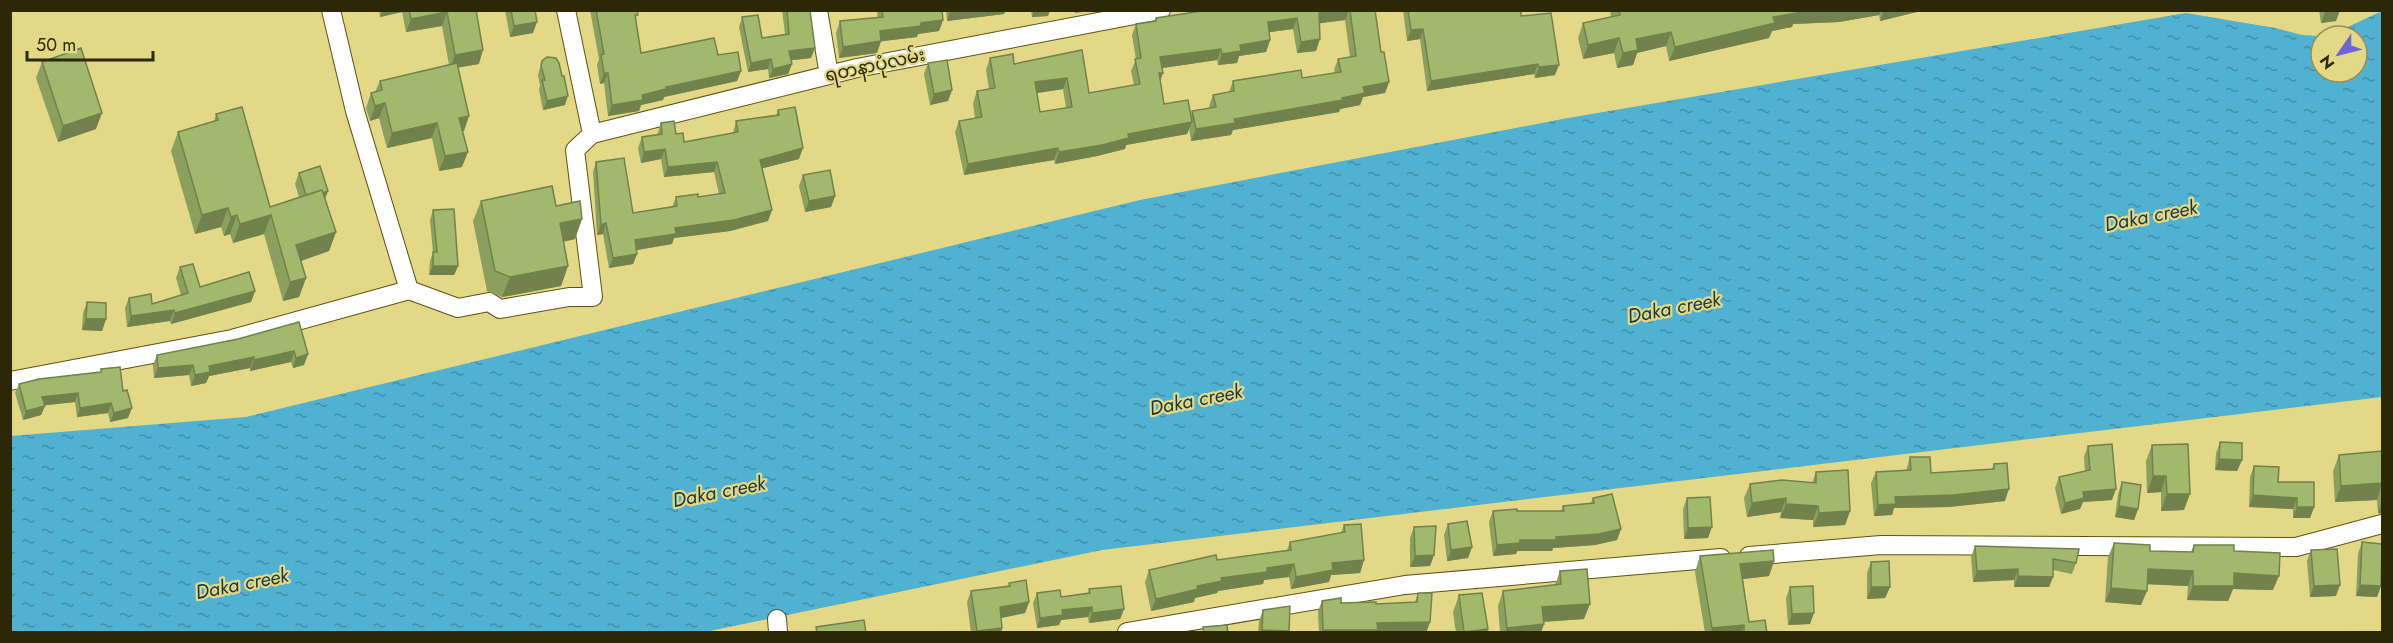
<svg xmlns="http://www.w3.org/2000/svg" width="2393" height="643" viewBox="0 0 2393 643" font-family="Jost,'Noto Sans Myanmar',sans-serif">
<defs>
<pattern id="water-ripples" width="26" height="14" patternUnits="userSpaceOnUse" patternTransform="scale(1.5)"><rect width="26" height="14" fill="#50b1d1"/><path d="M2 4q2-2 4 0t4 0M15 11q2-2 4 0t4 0" fill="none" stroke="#4390a7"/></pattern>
</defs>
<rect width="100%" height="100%" fill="#e2d886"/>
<path fill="url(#water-ripples)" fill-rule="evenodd" d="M2382 11V397L1102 550 705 632H11V436L246 417 1140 200 1568 118 2186 13 2275 28 2302 35 2318 36 2339 31ZM2321 36H2357V72H2321Z"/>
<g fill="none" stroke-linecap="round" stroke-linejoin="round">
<defs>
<path id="minor" d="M331 10 355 111 409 290 458 308 489 302 500 309 569 297H593L575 150 592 134 857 68 1161 10
M566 10 592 134
M818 10 829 75
M10 381 232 339 409 290
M1749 556 1881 545 2296 547 2382 524
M777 619 778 632
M1127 632 1405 585 1721 558"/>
</defs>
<use href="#minor" stroke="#5d5515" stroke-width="20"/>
<use href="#minor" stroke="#fff" stroke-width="18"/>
</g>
<path fill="#8b9f5e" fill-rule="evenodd" d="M379 10H476L479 64 458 67 464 131 462 132V167L439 171 432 138 387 148 379 118 370 121 366 108 371 93 375 92 380 81 449 65 442 26 406 32 402 12 380 17Z
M505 10H535L533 33 510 37Z
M590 10H637L636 20 641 53 718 55 741 71 737 81 664 97 663 100 641 105 639 111 608 116 604 83 600 84 597 65 599 59Z
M782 10H810L811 58 791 60 792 64 788 74 769 78 768 69 748 72 739 27 742 17 762 38 785 34Z
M878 10H942L943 20 939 31 918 34 917 37 881 41 877 53 839 58 836 33 840 21 878 18 877 13Z
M946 10H1009L1005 11 1004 14 947 21Z
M1031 10H1050L1048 16 1032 17Z
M1209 10H1375L1381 52 1389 82 1385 93 1363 97 1360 105 1340 109 1339 112 1233 130 1231 135 1191 141 1189 128 1187 134 1126 145 1125 149 1097 156 1055 164 1054 160 964 175 955 132 959 121 975 118 973 103 977 91 989 89 986 70 990 58 1014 64 1082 50 1089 93 1134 85 1131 71 1136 59 1132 35 1136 24 1155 21 1156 18ZM1345 20 1350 57 1338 59 1334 70 1335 73 1302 78 1233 81 1229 92 1213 95 1209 106 1210 108 1192 111 1191 116 1164 104 1160 81 1163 73V68L1217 60 1218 65 1237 63 1239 56 1266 52 1270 40 1269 32 1293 29 1297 53 1316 51 1319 23ZM1063 89 1066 108 1040 112 1037 93Z
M1403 10H1521V16L1555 75 1535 78 1534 74 1427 91 1420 39 1407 41Z
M1610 10H1925L1880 21 1879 15 1839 22 1793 24 1792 27 1772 31 1769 38 1669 61 1666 46 1637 53 1633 65 1617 68 1614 53 1583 59 1578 38 1583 23 1611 17Z
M2319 10H2340L2336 21 2321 23Z
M542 61 562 76 565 105 543 110 539 90 540 85 538 75Z
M42 62 96 129 58 142 36 78Z
M928 63 952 90 948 101 930 105 924 74Z
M778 110 799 159 762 168 772 210 768 221 730 231 674 238 672 244 637 250V254L633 264 609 268 603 234 597 235 593 172 596 162 633 213 672 207 676 197H698L719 194 714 172 664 177 661 159 641 163 638 148 642 137 657 135 661 123 676 134 684 142 733 133 736 121 776 116Z
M216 114 270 207 299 197 295 184 299 173 325 199 336 232 329 251 301 261 306 278 299 297 283 301 264 234 233 243 230 234 224 236 221 227 195 234 171 151 178 132 214 122Z
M803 175 835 196 831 207 805 212 799 186Z
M481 201 556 206 575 239 563 242 568 266 561 286 502 297 487 291 473 221Z
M433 210 458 266 454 275H429L430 261 433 253 430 220Z
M180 267 200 287 255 291 251 302 171 324 170 321 127 327 125 308 129 298 152 304 181 295 176 278Z
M87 302 106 319 102 331 82 330 83 313Z
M238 339 308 354 304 365 293 368 291 362 250 371V368L209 376 206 383 191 386 189 375 154 378 153 365 157 355Z
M101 369 123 391 128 418 110 422 108 413 77 417 75 402 45 405 41 415 23 420 15 393 19 384 100 373Z
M2220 442 2242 460 2237 471 2215 470 2216 453Z
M2152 445 2184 510 2161 511V492L2147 493 2146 461Z
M2088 446 2112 500 2083 502 2080 509 2061 514 2055 488 2059 477 2085 471 2084 457Z
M2382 451V514L2378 513 2377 500 2335 502 2333 471 2339 455Z
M1910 457 1931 473 1992 469 1994 464 2005 501 1949 507 1894 508 1892 515 1874 516 1871 483 1876 472 1906 471Z
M2254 466 2314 507 2310 518H2293V509L2249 507 2250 477Z
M1816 472 1850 511 1845 525 1813 527V520L1780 518 1781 512 1747 517 1744 498 1750 484 1812 483Z
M2122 482 2138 509 2134 520 2115 517 2118 494Z
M1593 498 1621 529 1617 540 1595 545 1553 548 1552 551H1517L1516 554 1493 556 1489 522 1493 511H1561L1563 506 1591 503Z
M1687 498 1708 538 1684 539 1683 509Z
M1448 524 1472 547 1468 558 1447 561 1444 535Z
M1344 525 1364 560 1360 573 1331 575 1329 582 1291 589 1289 577 1264 580 1263 584 1218 591 1217 593 1195 598 1194 602 1151 611 1145 582 1149 570 1287 550 1290 542 1341 533Z
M1414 527 1434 555 1430 566 1410 567V538Z
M2362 542 2381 586 2377 597 2356 596 2358 554Z
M2114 543 2150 551 2191 552 2194 545 2234 551 2273 590 2233 589 2228 601 2187 600 2188 586 2147 584 2141 605 2105 602 2108 557Z
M1975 546 2079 549 2076 563 2072 574 2053 570V577L2049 587H2014V580L1973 582 1971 557Z
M2311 550 2336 596 2310 597 2307 561Z
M1700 556 1774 561 1769 576 1743 579 1749 622 1767 633H1705L1695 572Z
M1871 562 1890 587 1885 598 1867 599V573Z
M1560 571 1584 619 1544 622 1541 633H1500L1498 606 1503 591 1555 585Z
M1009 583 1029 602 1025 613 1001 618 1002 628 1001 633H971L967 602 971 591 1008 587Z
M1790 587 1810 624 1788 625 1786 598Z
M1089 589 1124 609 1120 619 1089 623 1088 617 1061 620 1059 625 1037 628 1033 603 1037 593 1061 597 1088 594Z
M1418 593 1430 622 1426 633H1319L1318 611 1322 601 1341 603 1376 604 1415 602Z
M1459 595 1488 629 1487 633H1456L1453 612Z
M1263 610 1289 631V633H1258L1259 621Z"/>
<path fill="#71824c" d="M383 10H403L402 12 380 17Z
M957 10H1009L1005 11 1004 14 947 21 950 11Z
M1034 10H1050L1048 16 1032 17Z
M1076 10H1096L1075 13Z
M1334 10H1349L1345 20 1315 24 1319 13Z
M1796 10H1881L1879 15 1839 22 1793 24 1792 27 1772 31 1769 38 1669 61 1675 47Z
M1884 10H1925L1880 21Z
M2335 10H2340L2336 21 2321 23 2325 12Z
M447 12 442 26 406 32 411 19Z
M1297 18 1293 29 1263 33 1268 22Z
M943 20 939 31 918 34 917 37 876 42 880 31 921 23Z
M537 22 533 33 510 37 514 26Z
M1423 29 1420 39 1407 41 1411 30Z
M1671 32 1666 46 1637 53 1633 65 1617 68 1623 53 1636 39Z
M1619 38 1614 53 1583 59 1588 45Z
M1320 39 1316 51 1297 53 1301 42Z
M1270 40 1266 52 1239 56 1237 63 1218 65 1222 54 1240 45Z
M881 41 877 53 839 58 843 47Z
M815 48 811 58 786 61 789 51Z
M1221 49 1217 60 1156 69 1160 57Z
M483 50 479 64 450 69 455 55Z
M771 59 768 69 748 72 751 63Z
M792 64 788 74 769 78 773 69Z
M1538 64 1534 74 1427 91 1431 81Z
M1559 65 1555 75 1535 78 1539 67Z
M741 71 737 81 664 97 663 100 641 105 639 111 608 116 612 105 666 87Z
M604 73H608L604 83 600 84Z
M1159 73H1163L1159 84Z
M1067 78 1063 89 1031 94 1035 82Z
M1389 82 1385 93 1363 97 1360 105 1340 109 1339 112 1233 130 1231 135 1191 141 1196 129 1234 119 1342 98 1363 87Z
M952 90 948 101 930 105 934 94Z
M568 96 565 105 543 110 547 101Z
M385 103 379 118 370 121 375 106Z
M102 113 96 129 58 142 63 126Z
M469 116 464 131 453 133 459 118Z
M1192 122 1187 134 1126 145 1125 149 1097 156 1055 164 1059 152 1128 134Z
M437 123 432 138 387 148 392 133Z
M803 148 799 159 756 170 760 160Z
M1058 148 1054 160 964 175 968 164Z
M665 149 661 159 641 163 644 152Z
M468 152 462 167 439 171 445 156Z
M717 162 714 172 664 177 668 167Z
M328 191 324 202 307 198Z
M835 196 831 207 805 212 809 201Z
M228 208 221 227 195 234 202 215Z
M772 210 768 221 730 231 674 238 672 244 631 251 635 240 675 228Z
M237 215 230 234 224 236 231 217Z
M271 215 264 234 233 243 240 224Z
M582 219 575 239 552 244 560 223Z
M606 223 603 234 597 235 601 225Z
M336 232 329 251 289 265 296 245Z
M637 254 633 264 609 268 613 258Z
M433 266H458L454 275H429Z
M568 266 561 286 502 297 510 277Z
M306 278 299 297 283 301 290 282Z
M255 291 251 302 171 324 175 313Z
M174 310 170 321 127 327 131 316Z
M86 319H106L102 331 82 330Z
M294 351 291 362 250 371 254 360Z
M308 354 304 365 293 368 296 358Z
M254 357 250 368 209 376 206 383 191 386 195 375 209 366Z
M193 365 189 375 154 378 158 368Z
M78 393 75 402 39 406 42 397Z
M111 403 108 413 77 417 80 408Z
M45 406 41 415 23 420 26 411Z
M132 408 128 418 110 422 114 413Z
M2219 459 2242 460 2237 471 2215 470Z
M2153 476H2166L2161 492 2147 493Z
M2382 483 2377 500 2335 502 2341 486Z
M2009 489 2005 501 1949 507 1894 508 1892 515 1874 516 1878 505 1895 497Z
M2116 489 2112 500 2083 502 2080 509 2061 514 2065 503 2083 492Z
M2167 494H2190L2184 510 2161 511Z
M2253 495 2297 498 2293 509 2249 507Z
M1786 498 1781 512 1747 517 1752 503Z
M2382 501V514L2378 513Z
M1786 504 1818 506 1813 520 1780 518Z
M2119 506 2138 509 2134 520 2115 517Z
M2297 507H2314L2310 518H2293Z
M1850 511 1845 525 1813 527 1819 513Z
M1712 527 1708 538 1684 539 1688 528Z
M1621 529 1617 540 1595 545 1553 548 1552 551H1517L1516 554 1493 556 1497 545 1520 540 1556 537Z
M1472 547 1468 558 1447 561 1451 550Z
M1434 555 1430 566 1410 567 1415 556Z
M1364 560 1360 573 1331 575 1329 582 1291 589 1296 577 1332 563Z
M1774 561 1769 576 1735 580 1740 564Z
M1294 564 1289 577 1264 580 1263 584 1218 591 1217 593 1195 598 1194 602 1151 611 1156 599 1221 578 1267 568Z
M2018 569 2014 580 1973 582 1977 571Z
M2148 569 2193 571 2188 586 2143 584Z
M2234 573 2279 576 2273 590 2233 589 2228 601 2187 600 2193 586Z
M2018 576 2053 577 2049 587H2014Z
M2340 585 2336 596 2310 597 2314 586Z
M2360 585 2381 586 2377 597 2356 596Z
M1871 587H1890L1885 598 1867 599Z
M2111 588 2147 591 2141 605 2105 602Z
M1029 602 1025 613 996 619 1000 607Z
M1590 604 1584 619 1537 622 1542 607Z
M1092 607 1088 617 1061 620 1059 625 1037 628 1040 618 1062 610Z
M1124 609 1120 619 1089 623 1092 613Z
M1814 613 1810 624 1788 625 1792 614Z
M1430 622 1426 633H1322L1323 630 1377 623Z
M1544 624 1541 633H1505L1507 628Z
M1744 625 1741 633H1711L1712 628Z
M1002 628 1001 633H976L977 631Z
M1488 629 1487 633H1464Z
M1262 630 1289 631V633H1261Z"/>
<path fill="#a2b96d" stroke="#71824c" stroke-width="1.5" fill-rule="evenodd" d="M409 10H476L483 50 455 55 447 12 411 19Z
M511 10H535L537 22 514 26Z
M596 10H637L638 15H635L641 53 714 38 718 55 738 52 741 71 666 87V89L642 95 643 100 612 105 608 73H604L601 55 604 54Z
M787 10H810L815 48 789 51 792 64 773 69 771 59 751 63 742 17 758 15 762 38 789 34Z
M882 10H942L943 20 921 23V26L880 31 881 41 843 47 840 21 883 17Z
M1209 10H1334L1319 13 1320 39 1301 42 1297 18 1268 22 1270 40 1240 45 1241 51 1222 54 1221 49 1160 57 1163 73H1159L1164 104 1188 100 1192 122 1128 134 1129 138 1102 145 1059 152 1058 148 968 164 959 121 982 117 977 91 995 88 990 58 1013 54 1014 64 1082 50 1089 93 1140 84 1135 59 1141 58 1136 24 1156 21V18ZM1067 78 1072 107 1040 112 1035 82Z
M1350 10H1375L1381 52H1384L1389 82 1363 87 1365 93 1342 98 1343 100 1234 119 1235 123 1196 129 1192 111 1216 107 1213 95 1234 91 1233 81 1301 70 1302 78 1341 72 1338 59 1356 56Z
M1408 10H1521V16L1551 13 1559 65 1539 67 1538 64 1431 81 1423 29 1411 30Z
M1619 10H1797V13L1773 17 1775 23 1675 47 1671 32 1636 39 1638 50 1623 53 1619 38 1588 45 1583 23 1620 15Z
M81 48 102 113 63 126 42 62Z
M547 57 556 58 559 63 562 76H564L568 96 547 101 542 80H545L541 66 542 61Z
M947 60 952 90 934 94 928 63Z
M457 63 469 116 459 118 468 152 445 156 437 123 392 133 385 103 375 106 371 93 382 90 380 81Z
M242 107 270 207 322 190 336 232 296 245 306 278 290 282 271 215 240 224 237 215 231 217 228 208 202 215 178 132 218 120 216 114Z
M795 107 803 148 760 160 772 210 734 220 675 228 676 234 635 240 637 254 613 258 606 223 601 225 596 162 624 158 633 213 677 206 676 197 698 194V197L725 193 717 162 668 167 665 149 644 152 642 137 662 134 661 123 674 121 676 134 683 133 684 142 738 132 736 121 779 115 778 110Z
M320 166 328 191 323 193 322 190 306 195 299 173Z
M830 170 835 196 809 201 803 175Z
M552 186 556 206 580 201 582 219 560 223 568 266 510 277 495 271 481 201Z
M454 209 458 266H433V252H437L433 210Z
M193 264 200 287 249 272 255 291 175 313 174 310 131 316 129 298 151 294 152 304 188 293 180 267Z
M87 302 106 303V319H86Z
M299 322 308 354 296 358 294 351 254 360V357L209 366 210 372 195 375 193 365 158 368 157 355 238 339Z
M120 367 123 391 127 390 132 408 114 413 111 403 80 408 78 393 42 397 45 406 26 411 19 384 39 379 101 372V369Z
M2220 442 2242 443V460L2219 459Z
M2112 444 2116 489 2083 492 2084 498 2065 503 2059 477 2090 470 2088 446Z
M2188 444 2190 494H2167L2166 476H2153L2152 445Z
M2382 451V483L2341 486 2339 455Z
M1910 457H1930L1931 473 1994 469V464L2007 463 2009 489 1953 495 1895 497 1896 504 1878 505 1876 472 1911 470Z
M2254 466 2279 467 2278 482H2314V507H2297V498L2253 495Z
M1848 470 1850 511 1819 513 1818 506 1786 504V498L1752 503 1750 484 1782 480 1816 483V472Z
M2122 482 2141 485 2138 509 2119 506Z
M1612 494 1621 529 1599 534 1556 537V540H1520V543L1497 545 1493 511 1517 509V511H1564L1563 506 1594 503 1593 498Z
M1710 497 1712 527 1688 528 1687 498Z
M1467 521 1472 547 1451 550 1448 524Z
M1361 524 1364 560 1332 563 1333 570 1296 577 1294 564 1267 568V572L1221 578 1222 581 1197 586 1198 589 1156 599 1149 570 1216 555 1217 560 1291 550 1290 542 1345 532 1344 525Z
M1436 526 1434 555 1415 556 1414 527Z
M2362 542 2382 544 2381 586 2360 585Z
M2114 543 2150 545V551L2193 552 2194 545H2234V551L2280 553 2279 576 2234 573V586H2193V571L2148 569 2147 591 2111 588Z
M1975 546 2079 549 2076 563 2053 559V577L2018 576V569L1977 571Z
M2337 549 2340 585 2314 586 2311 550Z
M1773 550 1774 561 1740 564 1749 622 1765 620 1767 633H1744V625L1712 628 1700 556Z
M1889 561 1890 587H1871V562Z
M1587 569 1590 604 1542 607 1544 624 1507 628 1503 591 1561 584 1560 571Z
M1026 580 1029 602 1000 607 1002 628 977 631 971 591 1010 586 1009 583Z
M1121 586 1124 609 1092 613V607L1062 610 1063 615 1040 618 1037 593 1060 590 1061 597 1090 593 1089 589Z
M1813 586 1814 613 1792 614 1790 587Z
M1418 593H1432L1430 622 1377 623 1378 630H1323L1322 601 1341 598V603L1376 602V604L1417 602Z
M1482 593 1488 629 1464 632 1459 595Z
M1290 606 1289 631 1262 630 1263 610Z
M864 620 866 633H817L816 627Z
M1227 625 1228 633H1204L1203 627Z"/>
<g text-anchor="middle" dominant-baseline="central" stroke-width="4.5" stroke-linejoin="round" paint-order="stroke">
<g font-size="18" fill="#2c2704" stroke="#e2d886">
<text transform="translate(875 65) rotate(-12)">ရတနာပုံလမ်း</text>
</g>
<g font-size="20" font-style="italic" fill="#1b3943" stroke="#e2d886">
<text transform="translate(2151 216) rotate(-11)">Daka creek</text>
<text transform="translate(1674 308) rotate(-11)">Daka creek</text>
<text transform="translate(1196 400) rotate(-11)">Daka creek</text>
<text transform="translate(719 492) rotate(-11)">Daka creek</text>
<text transform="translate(242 584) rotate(-11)">Daka creek</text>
</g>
</g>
<rect width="2393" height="643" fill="none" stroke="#2c2704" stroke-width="24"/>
<g transform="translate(2339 54) rotate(235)"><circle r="28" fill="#e2d886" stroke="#999152" stroke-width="1.5"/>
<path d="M0-4.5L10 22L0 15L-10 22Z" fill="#6d63dd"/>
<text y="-9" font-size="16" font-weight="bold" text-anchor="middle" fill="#2c2704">N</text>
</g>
<path d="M27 51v9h126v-9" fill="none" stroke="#2c2704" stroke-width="3"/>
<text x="36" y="51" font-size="18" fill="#2c2704" stroke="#e2d886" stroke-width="4.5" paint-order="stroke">50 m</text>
</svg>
